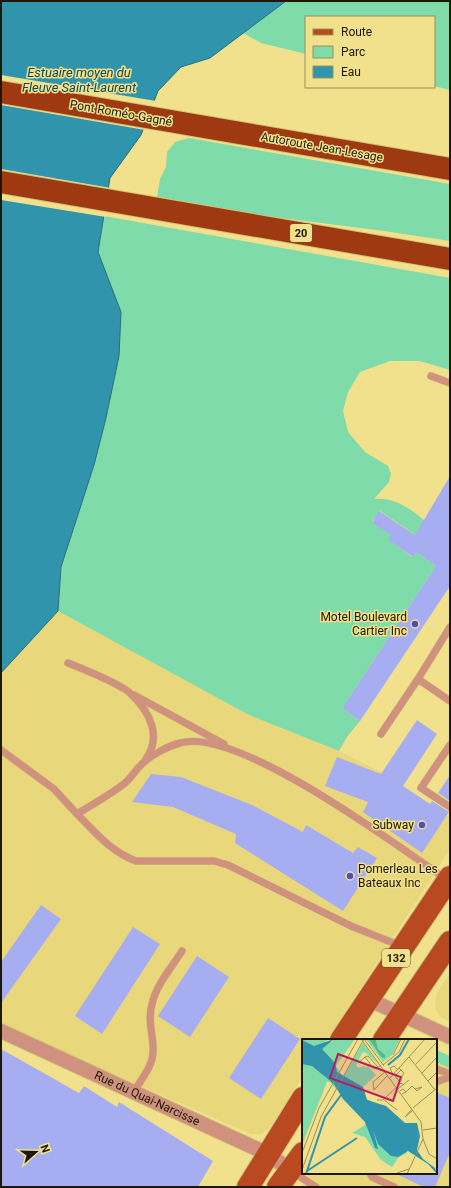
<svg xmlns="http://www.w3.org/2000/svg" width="451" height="1188" viewBox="0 0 451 1188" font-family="Roboto,sans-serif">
<rect width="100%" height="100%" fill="#f1e18d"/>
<path fill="#e9d77b" d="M58 611 249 715 339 751 385 774 450 818V849L327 1040H303V1076L270 1128 261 1134H251L90 1064 1 1022V673Z
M450 973V1022L442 1018 437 1012 435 1006 437 993Z
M436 1050 450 1056V1187H300L310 1173H436Z"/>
<path fill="#7fdba9" d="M109 1H450V90L434 86V17H306V54L261 43 243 33 210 58 181 67 158 91 141 135 110 178 104 216 450 278V370L420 361H390L360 372 348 392 343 411 348 432 365 452 388 466 391 474 389 482 374 499C401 496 421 518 440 534L432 546 380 511 372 522 391 535 389 540 412 557 416 552 436 566 342 708 360 721 347 737 339 751 249 715 58 611 1 673V191Z
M189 138 450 184V241L384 231 266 216 157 197 160 179 166 167 167 152 175 142Z
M436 1050 450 1056V1068L436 1062Z"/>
<path fill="#3194ad" stroke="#2b6f79" d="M1 1H286L210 58 181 67 158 91 141 135 110 178 98 252 121 312 119 356 106 418 94 465 61 567 58 611 1 673Z"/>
<path fill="#f1e18d" d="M1 75 156 101 145 130 1 105Z
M1 169 111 188 106 217 1 200Z"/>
<path fill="#a6aef1" d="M450 476V586L360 721 342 708 436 566 416 552 413 557 388 540 391 535 372 523 379 511 415 535Z
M417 720 437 734 403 786 430 804 432 801 449 812 422 853 363 812 368 802 325 786 337 757 381 774Z
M151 774 181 777 252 805 303 832 306 825 353 853 358 847 377 858 343 911 235 843 236 834 173 807 132 802Z
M450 775V801L438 793Z
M41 905 61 919 1 1003V962Z
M133 927 160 944 102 1034 75 1016Z
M197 956 229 977 190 1037 158 1016Z
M268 1018 300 1039 261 1099 229 1078Z
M1 1049 79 1093 84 1086 117 1107 119 1102 213 1161 198 1187H1Z
M436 1092 450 1098V1152L435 1187H424L394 1173H436Z"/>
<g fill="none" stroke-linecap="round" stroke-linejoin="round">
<defs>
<path id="service" d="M431 376 450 383
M450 627 418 679 450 701
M68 663C83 669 121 684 131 694 150 712 162 736 146 759
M134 695 224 744
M381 734 418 679
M450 745 421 788 450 807
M1 750 54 789 77 814
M401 946 351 926 228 865 214 861H136C111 852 95 832 77 814 93 804 110 795 125 783 132 777 136 769 143 763 153 754 168 746 180 743 237 726 396 845 446 879
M436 1069 450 1074
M436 1082 450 1077
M133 1093C140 1081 153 1066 153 1052 154 1035 147 1022 152 1004 156 985 172 967 182 951
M291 1171 316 1187
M370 1173 372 1177 394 1187"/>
<g id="minor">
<path d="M368 999 450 1037"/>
<path id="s1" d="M1 1031 268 1154 290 1170"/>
</g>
<path id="primary" d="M341 1040 450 877
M384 1040 450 942
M248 1187 303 1098
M278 1187 303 1153"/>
<path id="motorway" d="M1 92 450 169
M1 182 450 259"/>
</defs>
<use href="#service" stroke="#cfc177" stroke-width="8"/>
<use href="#minor" stroke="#cfc177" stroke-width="16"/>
<use href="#primary" stroke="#cfc177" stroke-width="24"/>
<use href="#motorway" stroke="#cfc177" stroke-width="24"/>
<use href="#service" stroke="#d0927e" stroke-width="7"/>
<use href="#minor" stroke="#d0927e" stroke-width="14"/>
<use href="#primary" stroke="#b84921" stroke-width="22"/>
<use href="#motorway" stroke="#9f3912" stroke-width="22"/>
</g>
<g fill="#514dc4" stroke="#f1e18d" stroke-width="1.5">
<circle cx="415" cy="624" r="4"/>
<circle cx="422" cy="825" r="4"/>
<circle cx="350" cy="876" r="4"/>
</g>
<g text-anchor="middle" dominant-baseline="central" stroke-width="3" stroke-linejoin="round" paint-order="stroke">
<g fill="#f1e18d" stroke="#5d542b" stroke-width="1">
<rect x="290" y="224" width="22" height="18" rx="3"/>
<rect x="382" y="949" width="28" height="18" rx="3"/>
</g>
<g font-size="11" font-weight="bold" fill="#1d1801">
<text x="301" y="233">20</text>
<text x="396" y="958">132</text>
</g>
<g font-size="12" fill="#1d1801" stroke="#f1e18d">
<text transform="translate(121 113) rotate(10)">Pont Roméo-Gagné</text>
<text transform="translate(322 147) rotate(10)">Autoroute Jean-Lesage</text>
<text stroke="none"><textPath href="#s1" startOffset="161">Rue du Quai-Narcisse</textPath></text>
</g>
<g font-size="12" fill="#1d1801" stroke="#f1e18d" text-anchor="end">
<text x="407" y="617">Motel Boulevard<tspan x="407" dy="14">Cartier Inc</tspan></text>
<text x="414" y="825">Subway</text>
<text x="358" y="869" text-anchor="start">Pomerleau Les<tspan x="358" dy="14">Bateaux Inc</tspan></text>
</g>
<g font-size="13" font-style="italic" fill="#0e4755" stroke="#f1e18d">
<text x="79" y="72">Estuaire moyen du<tspan x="79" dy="15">Fleuve Saint-Laurent</tspan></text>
</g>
</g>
<g transform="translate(302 1039)">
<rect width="135" height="135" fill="#f1e18d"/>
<path d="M0 0H28L22 3H30L32 0H53L34 27 41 38 61 4 76 25 63 13 60 14 54 27 57 29 64 26 62 30 66 27 74 36 61 48 65 60 77 66 61 60 0 7ZM64 0H67L79 18 81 16 76 10 74 1 98 0 90 16 81 23ZM0 12 105 114 96 119 90 128 79 121 63 98 50 94 63 86V83L28 43H25L0 106Z" fill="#7fdba9"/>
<path d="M67 0H82L74 1 76 10 83 16V19L79 18Z" fill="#56b987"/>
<path d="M32 0 20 10 33 24 35 33 61 48 65 61 84 67 103 84H115L118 97 115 111 121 120 133 129 135 135 126 125 106 112 96 118 89 117 76 105 71 91 76 110 73 109 63 83 41 60 32 45 10 27 0 25V1L12 7Z" fill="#3194ad"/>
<path fill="none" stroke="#3194ad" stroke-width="2" d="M86 26 98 16 107 0M5 132 55 99M4 135 23 78 39 56"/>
<path fill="none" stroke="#9c9155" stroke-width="1" d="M59 0 119 83 121 100 105 135M62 0 82 27M91 16 99 0M63 18 66 17 76 28M107 18 133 51M56 24 63 18 72 30 79 27M114 25 135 3M81 26 97 13 103 0M97 29 102 34 97 42 93 37 99 31M83 33 71 43 72 51 86 36M120 34 135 18M91 36 88 29 92 27 96 31M88 39 123 0M126 42 135 33M96 50 107 41M98 52 101 50 104 53 100 55M104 53 110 47 115 52 120 48 113 50M81 60 95 71M75 61H81L99 44 102 46M111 69 135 49M110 70 103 78 110 72M121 91 135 89M121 100 127 115 135 120M0 114 17 69 56 0M0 131 19 78 62 0M95 134 107 130"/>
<path fill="#c2185b" fill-opacity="0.15" stroke="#c2185b" stroke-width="2" d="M36 15 99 38 91 62 28 39Z"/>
<rect width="135" height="135" fill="none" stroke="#1d1801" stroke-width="2"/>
</g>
<rect width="451" height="1188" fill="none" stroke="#1d1801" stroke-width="4"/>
<rect x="305" y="16" width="130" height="72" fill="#f1e18d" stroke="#9c9155"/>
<rect x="313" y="29" width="20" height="6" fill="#b84921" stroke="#9c9155"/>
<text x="341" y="36" font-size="12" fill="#1d1801">Route</text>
<rect x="313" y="46" width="20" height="12" fill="#7fdba9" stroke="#9c9155"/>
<text x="341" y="56" font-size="12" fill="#1d1801">Parc</text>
<rect x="313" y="66" width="20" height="12" fill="#3194ad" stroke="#9c9155"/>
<text x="341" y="76" font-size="12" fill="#1d1801">Eau</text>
<g transform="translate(36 1152) rotate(70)" stroke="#f1e18d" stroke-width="3" paint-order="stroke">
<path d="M0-3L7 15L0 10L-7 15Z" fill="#1d1801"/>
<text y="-6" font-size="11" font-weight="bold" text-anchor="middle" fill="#1d1801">N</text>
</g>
</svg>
